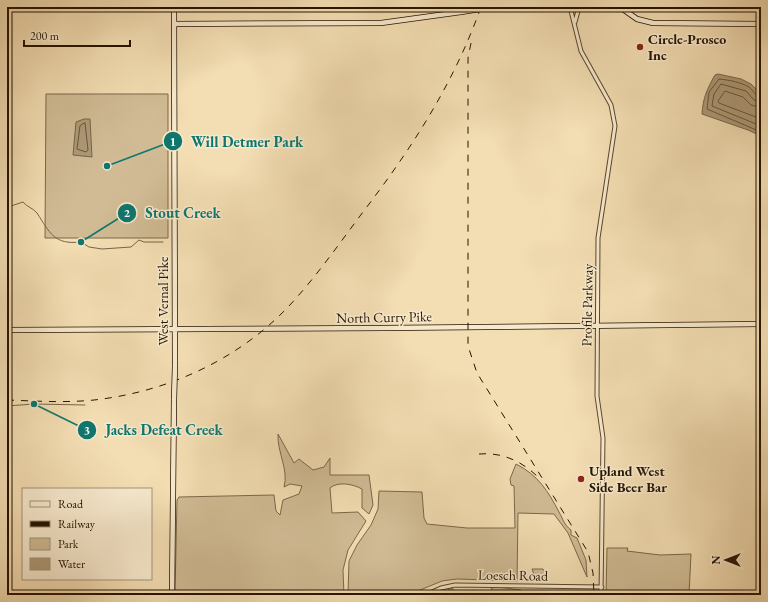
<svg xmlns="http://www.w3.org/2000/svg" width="768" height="602" viewBox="0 0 768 602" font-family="'EB Garamond',serif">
<rect width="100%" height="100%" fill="#f3ddb2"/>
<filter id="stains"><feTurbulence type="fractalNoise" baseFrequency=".005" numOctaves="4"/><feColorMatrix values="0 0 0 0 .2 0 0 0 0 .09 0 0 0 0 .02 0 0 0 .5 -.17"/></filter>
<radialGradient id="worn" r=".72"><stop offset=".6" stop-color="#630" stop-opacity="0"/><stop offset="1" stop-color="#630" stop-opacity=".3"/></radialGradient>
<path fill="#d0bb94" stroke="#7a684a" d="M46 94H168V238H45Z
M278 434 294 463 299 459 313 470 324 467 330 458V475H369L373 505 369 514 362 508V489C353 484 338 481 330 488L332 513 358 512 366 521 348 550 343 570 344 595H175L177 500 179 497 274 495 276 511 280 515 283 500 299 494 302 486 290 484 284 487C289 470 277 452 278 434Z
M516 464C538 475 548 491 559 512 563 519 564 525 571 530V535L577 538 586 560 587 577 568 533 554 514 518 513 517 581 457 579 442 581 408 595 348 594 349 561 357 545 371 525 378 509 379 491 422 492 424 518 427 524 467 528H515L514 486 511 485 510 479Z
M607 548H628L627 551 660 555 691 554 689 595H606Z
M532 569H543L546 573 545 577 536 580Z
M498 587 521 590 526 595H495L491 588Z
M452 588 457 594 458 591 469 593 473 590 485 593 487 595H437Z"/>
<path fill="#ad9976" stroke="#776447" d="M718 74 741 79 751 84 761 94V136L748 130 702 114C703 98 707 89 715 75Z
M84 119H90L92 157 73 155 76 122Z"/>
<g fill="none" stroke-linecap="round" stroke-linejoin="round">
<path stroke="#69563c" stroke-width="1" d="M761 97C755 96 754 91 749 87 740 82 729 80 719 79L709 92 707 109 761 132
M761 102 754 100 746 91 721 84 714 94 712 106 761 126
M761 108 751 105 743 97 725 91 718 101 719 103 761 119
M85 123 88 150 86 152 77 149 80 126Z"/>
<path stroke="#776447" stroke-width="1" d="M7 204 11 206 23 202C27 207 33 208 37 213 50 233 54 245 81 242L89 247 102 249 131 247 139 240 144 242H163
M7 406 34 404 85 405"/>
<defs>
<path id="street" d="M570 7 581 51 611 105 615 126 598 238 597 396 603 438 601 595
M575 22 579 7
M425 595 441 588 455 585 602 587"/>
<path id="secondary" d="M174 7 175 366
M620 7 637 19 653 23 761 24
M174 24 381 23 461 12
M7 330 385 328 761 324
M172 595 174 399"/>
</defs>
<use href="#street" stroke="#58462d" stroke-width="5"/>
<use href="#secondary" stroke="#251401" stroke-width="6"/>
<use href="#street" stroke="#f7e9cd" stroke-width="3"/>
<use href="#secondary" stroke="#f7e9cd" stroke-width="4.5"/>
<path stroke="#251401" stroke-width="1" stroke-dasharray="7 7" stroke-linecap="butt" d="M471 43 468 58V346L477 373 588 552 593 573 594 595
M7 400C36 401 65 403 94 400 167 392 238 360 289 306 316 277 339 244 363 212 412 148 454 83 481 7
M479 454C502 452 521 461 537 476"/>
<defs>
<path id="secondary-bridge" d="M461 12 492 7
M174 399 175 366"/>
</defs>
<use href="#secondary-bridge" stroke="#251401" stroke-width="6" stroke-linecap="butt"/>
<use href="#secondary-bridge" stroke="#f7e9cd" stroke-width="4.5"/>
</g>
<g fill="#8f2418" stroke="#f7e9cd" stroke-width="1.5">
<circle cx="640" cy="47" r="4"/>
<circle cx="581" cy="479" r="4"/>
</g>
<g text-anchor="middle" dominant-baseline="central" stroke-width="3" stroke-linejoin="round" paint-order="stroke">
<g font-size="14" font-weight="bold" fill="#251401" stroke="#f7e9cd" text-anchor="start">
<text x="648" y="39">Circle-Prosco<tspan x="648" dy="16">Inc</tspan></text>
<text x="589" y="471">Upland West<tspan x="589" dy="16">Side Beer Bar</tspan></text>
</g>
<g font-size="14" fill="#251401" stroke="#f7e9cd">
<text transform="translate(163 301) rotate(-90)">West Vernal Pike</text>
<text transform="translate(587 305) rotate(-89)">Profile Parkway</text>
<text transform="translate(384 317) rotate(-1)">North Curry Pike</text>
<text transform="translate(513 575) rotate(1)">Loesch Road</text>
</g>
</g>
<path fill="none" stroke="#0f766e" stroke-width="1.5" d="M107 166L173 141M81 242L127 213M34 404L87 430"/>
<g fill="#0f766e" stroke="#f7e9cd" stroke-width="1.5">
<circle cx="107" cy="166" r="4"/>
<circle cx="81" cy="242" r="4"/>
<circle cx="34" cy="404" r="4"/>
<circle cx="173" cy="141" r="10"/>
<circle cx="127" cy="213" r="10"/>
<circle cx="87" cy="430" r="10"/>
</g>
<g font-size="12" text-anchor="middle" font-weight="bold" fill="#fff">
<text x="173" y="146">1</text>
<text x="127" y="217">2</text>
<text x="87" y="434">3</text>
</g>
<g font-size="15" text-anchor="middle" font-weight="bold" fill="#0f766e" stroke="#f7e9cd" stroke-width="3" stroke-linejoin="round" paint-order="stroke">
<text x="247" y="147">Will Detmer Park</text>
<text x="183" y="218">Stout Creek</text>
<text x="164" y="435">Jacks Defeat Creek</text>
</g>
<rect width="768" height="602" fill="none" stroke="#f3ddb2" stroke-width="24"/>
<rect x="8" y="8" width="752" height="586" fill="none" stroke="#251401" stroke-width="2"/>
<rect x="12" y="12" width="744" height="578" fill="none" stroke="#251401"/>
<rect x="22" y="488" width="130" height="92" fill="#f7e9cd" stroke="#a3947b"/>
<rect x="30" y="501" width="20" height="6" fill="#f7e9cd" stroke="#a3947b"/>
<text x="58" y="508" font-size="12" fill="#251401">Road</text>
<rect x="30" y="521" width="20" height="6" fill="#251401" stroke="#a3947b"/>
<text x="58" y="528" font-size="12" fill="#251401">Railway</text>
<rect x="30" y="538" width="20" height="12" fill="#d0bb94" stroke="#a3947b"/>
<text x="58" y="548" font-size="12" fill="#251401">Park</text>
<rect x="30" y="558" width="20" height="12" fill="#ad9976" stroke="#a3947b"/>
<text x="58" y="568" font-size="12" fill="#251401">Water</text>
<g transform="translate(726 560) rotate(270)" stroke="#f7e9cd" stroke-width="3" paint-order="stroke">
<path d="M0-3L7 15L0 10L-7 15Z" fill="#251401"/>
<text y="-6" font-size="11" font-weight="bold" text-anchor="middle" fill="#251401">N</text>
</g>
<path d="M24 40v6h106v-6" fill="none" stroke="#251401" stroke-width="2"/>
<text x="30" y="40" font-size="12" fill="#251401" stroke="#f7e9cd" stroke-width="3" paint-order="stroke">200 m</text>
<rect width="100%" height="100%" filter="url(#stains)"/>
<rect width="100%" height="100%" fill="url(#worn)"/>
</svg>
